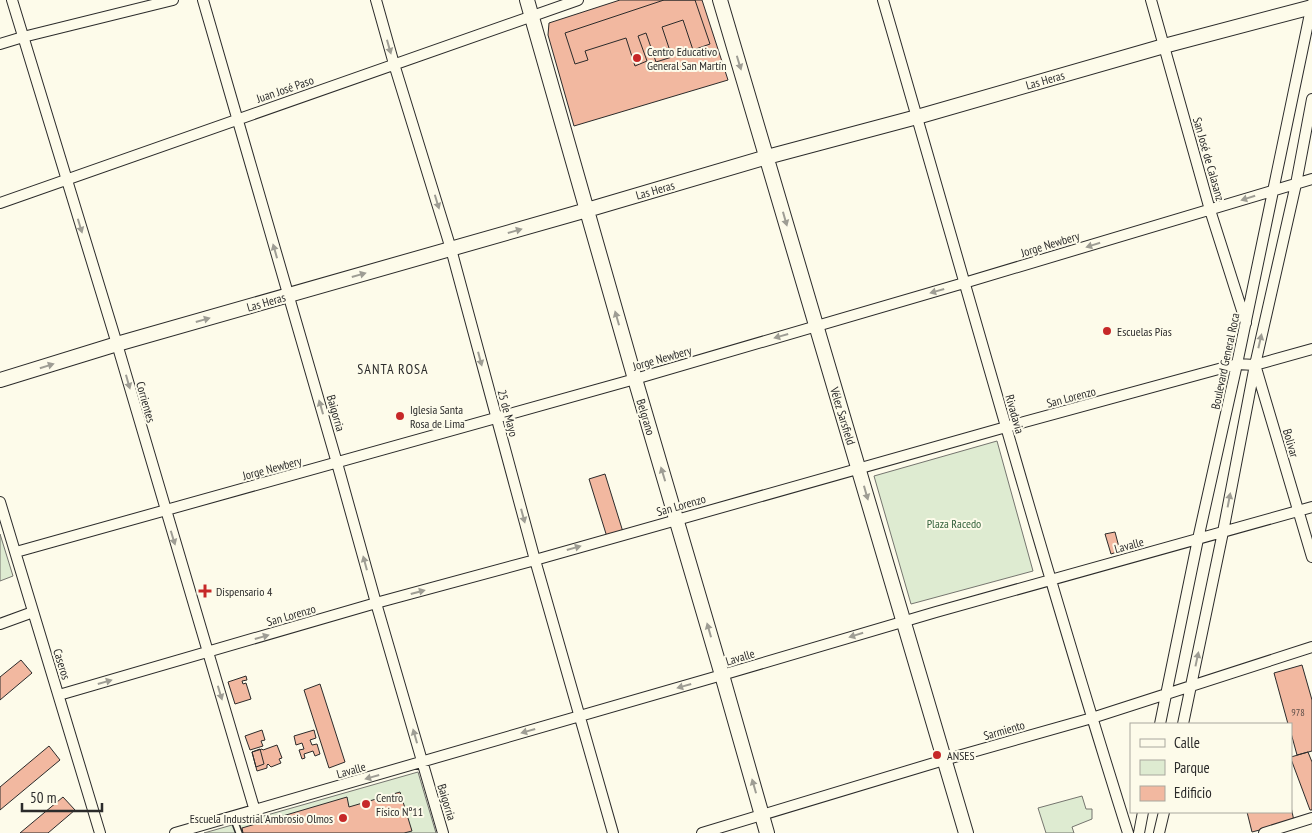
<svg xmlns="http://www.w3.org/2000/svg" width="1312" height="833" viewBox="0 0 1312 833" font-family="'PT Sans Narrow',sans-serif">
<rect width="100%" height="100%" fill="#fdfbea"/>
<path fill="#deebd1" stroke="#74746e" d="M997 441 1033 571 911 604 874 476Z
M0 534 13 576 0 581Z
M418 772 436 833H204Z
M1082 796 1086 809H1092V819L1072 827 1074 833H1046L1038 808Z"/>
<path fill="#f2b8a0" stroke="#2b2b2b" d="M620 0H702L728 80 574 126 548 35 549 23Z
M664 0H695L710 44 693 50 683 20 662 27 672 57 656 62 646 33 638 36 647 61 635 66 626 38 585 51 588 60 575 64 565 33Z
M605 474 623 532 607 537 589 479Z
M1115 532 1120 551 1111 554 1105 534Z
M21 660 32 673 0 700V677Z
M1302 665 1312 700V751L1297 755 1291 733V724H1288L1274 673Z
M246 676 247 680 242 681 243 684 246 683 251 699 235 704 228 682Z
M320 684 345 762 329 768 304 690Z
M262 730 265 740 261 741 263 746 250 750 245 736Z
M314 730 316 738 310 740 312 745 317 744 320 754 315 756 313 751 304 754 305 758 302 759 299 750 304 749 302 743 296 745 294 736Z
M277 745 282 758 279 759 281 763 271 767 268 764 267 765V768L257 771 252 752 262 749 263 750Z
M49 746 60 760 0 810V787Z
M260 749 264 764 256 767 252 752Z
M1308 752 1312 762V810H1310L1291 759V757Z
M400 792 412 831 404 833H243L242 828 347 797 349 807Z
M63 797 75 810 48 833H20Z
M1291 807 1294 821 1252 832 1247 812H1291Z"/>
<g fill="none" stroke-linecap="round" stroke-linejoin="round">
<defs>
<path id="lane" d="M233 817 239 833"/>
<path id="street" d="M12 0 117 344 255 811
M203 0 337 463 376 603 443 833
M376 0 394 64 451 249 535 560 613 833
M883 0C964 278 1041 557 1128 833
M1151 0 1210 210 1246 323
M0 44 23 37 173 0
M0 203 578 0
M1256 368 1312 557
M0 502 100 833
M16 552 635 379 964 283 1312 179
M0 624 33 612
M59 695 376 603 535 560 1006 427 1237 364 1255 365 1312 349
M1160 724 1198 539 1237 364 1312 4
M1183 724 1223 532 1255 365 1296 184 1312 99
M175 833 722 675 936 612 1312 507
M702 833 944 760 1092 718 1312 647
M1139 833 1143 812
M1159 833 1164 812
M1264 833 1312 818"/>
<path id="secondary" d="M527 0 635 379 722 675 767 833
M720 0 966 833
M0 380 117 344 587 210 767 157 917 117 1164 46 1312 7"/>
</defs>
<use href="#lane" stroke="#2b2b2b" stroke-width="8"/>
<use href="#street" stroke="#2b2b2b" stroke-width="12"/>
<use href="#secondary" stroke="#2b2b2b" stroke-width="16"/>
<use href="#lane" stroke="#fdfbea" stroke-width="5"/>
<use href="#street" stroke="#fdfbea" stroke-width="10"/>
<use href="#secondary" stroke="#fdfbea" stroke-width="14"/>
</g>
<defs><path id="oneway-solid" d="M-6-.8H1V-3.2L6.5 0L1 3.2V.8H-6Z" transform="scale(1.25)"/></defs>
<g fill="#9e9d94">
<use href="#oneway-solid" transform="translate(389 47) rotate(74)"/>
<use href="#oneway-solid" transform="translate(739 63) rotate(73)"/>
<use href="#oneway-solid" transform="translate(1248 198) rotate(163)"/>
<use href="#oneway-solid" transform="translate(437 202) rotate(73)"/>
<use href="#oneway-solid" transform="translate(785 219) rotate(74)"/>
<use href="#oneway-solid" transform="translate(80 226) rotate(73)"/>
<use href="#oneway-solid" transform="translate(515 231) rotate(-16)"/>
<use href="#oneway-solid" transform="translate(1093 245) rotate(163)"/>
<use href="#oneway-solid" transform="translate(275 251) rotate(-106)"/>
<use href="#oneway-solid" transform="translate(359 275) rotate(-16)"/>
<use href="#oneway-solid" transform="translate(937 291) rotate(164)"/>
<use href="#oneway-solid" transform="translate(617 318) rotate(-106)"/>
<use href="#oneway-solid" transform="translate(203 320) rotate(-16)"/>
<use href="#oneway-solid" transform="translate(781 336) rotate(164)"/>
<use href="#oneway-solid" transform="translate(1260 341) rotate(-77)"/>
<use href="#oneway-solid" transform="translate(480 359) rotate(75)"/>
<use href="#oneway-solid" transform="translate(47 366) rotate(-17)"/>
<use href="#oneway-solid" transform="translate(128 382) rotate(74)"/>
<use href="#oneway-solid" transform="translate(321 407) rotate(-106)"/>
<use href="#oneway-solid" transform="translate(663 474) rotate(-107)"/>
<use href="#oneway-solid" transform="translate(866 493) rotate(74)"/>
<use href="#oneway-solid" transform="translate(1229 500) rotate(-79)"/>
<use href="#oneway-solid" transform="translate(523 516) rotate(75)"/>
<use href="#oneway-solid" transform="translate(173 538) rotate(73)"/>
<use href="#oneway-solid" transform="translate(574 548) rotate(-16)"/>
<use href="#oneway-solid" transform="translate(365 563) rotate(-105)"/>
<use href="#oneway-solid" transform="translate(418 592) rotate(-15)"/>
<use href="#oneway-solid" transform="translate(709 630) rotate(-106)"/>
<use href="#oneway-solid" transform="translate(856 635) rotate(163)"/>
<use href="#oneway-solid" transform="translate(262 637) rotate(-16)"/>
<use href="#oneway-solid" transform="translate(1197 659) rotate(-78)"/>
<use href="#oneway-solid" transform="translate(105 682) rotate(-16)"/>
<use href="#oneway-solid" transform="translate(684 686) rotate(164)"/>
<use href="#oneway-solid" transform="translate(220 693) rotate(73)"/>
<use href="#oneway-solid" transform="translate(528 731) rotate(164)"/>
<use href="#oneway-solid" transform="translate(415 736) rotate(-106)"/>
<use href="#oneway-solid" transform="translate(372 777) rotate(164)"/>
<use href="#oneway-solid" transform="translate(754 786) rotate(-106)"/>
</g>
<g fill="#c62828" stroke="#fdfbea" stroke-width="2">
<circle cx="637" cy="58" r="5"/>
<circle cx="1107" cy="331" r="5"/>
<circle cx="400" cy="416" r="5"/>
<path d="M202.5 583.5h5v5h5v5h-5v5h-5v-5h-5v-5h5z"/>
<circle cx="937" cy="755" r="5"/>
<circle cx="366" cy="804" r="5"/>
<circle cx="343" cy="818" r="5"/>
</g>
<g text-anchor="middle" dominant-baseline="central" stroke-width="4" stroke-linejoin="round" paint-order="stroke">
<g font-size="10" fill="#5d4e48">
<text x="1298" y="712">978</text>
</g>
<g font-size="12" fill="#2b2b2b" stroke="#fdfbea" text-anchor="start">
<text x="647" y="51">Centro Educativo<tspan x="647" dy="14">General San Martín</tspan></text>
<text x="1117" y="331">Escuelas Pías</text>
<text x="410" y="409">Iglesia Santa<tspan x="410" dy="14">Rosa de Lima</tspan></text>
<text x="216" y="591">Dispensario 4</text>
<text x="947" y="755">ANSES</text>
<text x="376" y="797">Centro<tspan x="376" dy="14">Físico Nº11</tspan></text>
<text x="333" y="818" text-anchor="end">Escuela Industrial Ambrosio Olmos</text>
</g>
<g font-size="12" fill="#2b2b2b" stroke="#fdfbea">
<text transform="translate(1045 80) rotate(-16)">Las Heras</text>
<text transform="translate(285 89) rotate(-19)">Juan José Paso</text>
<text transform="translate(1209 159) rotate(74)">San José de Calasanz</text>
<text transform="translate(655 190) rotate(-16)">Las Heras</text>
<text transform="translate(1050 244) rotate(-17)">Jorge Newbery</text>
<text transform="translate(266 302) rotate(-16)">Las Heras</text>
<text transform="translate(662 358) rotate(-16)">Jorge Newbery</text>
<text transform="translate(1225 361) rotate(-78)">Boulevard General Roca</text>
<text transform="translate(1071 397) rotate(-15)">San Lorenzo</text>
<text transform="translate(146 402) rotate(74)">Corrientes</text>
<text transform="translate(336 413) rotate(74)">Baigorria</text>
<text transform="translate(508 413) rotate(75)">25 de Mayo</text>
<text transform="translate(1015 414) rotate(74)">Rivadavia</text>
<text transform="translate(843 416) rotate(73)">Vélez Sarsfield</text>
<text transform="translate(646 417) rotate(73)">Belgrano</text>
<text transform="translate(1291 443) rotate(74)">Bolivar</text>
<text transform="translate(272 468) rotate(-15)">Jorge Newbery</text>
<text transform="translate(681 505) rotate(-16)">San Lorenzo</text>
<text transform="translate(1129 545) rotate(-15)">Lavalle</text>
<text transform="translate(291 615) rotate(-16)">San Lorenzo</text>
<text transform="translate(740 657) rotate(-17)">Lavalle</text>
<text transform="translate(62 664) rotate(73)">Caseros</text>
<text transform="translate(1004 730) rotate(-16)">Sarmiento</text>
<text transform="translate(351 770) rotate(-16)">Lavalle</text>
<text transform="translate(447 802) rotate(73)">Baigorria</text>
</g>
<g font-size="12" fill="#34623c" stroke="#fdfbea">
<text x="954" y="523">Plaza Racedo</text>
</g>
<g font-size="14" letter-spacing="1" fill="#2b2b2b" stroke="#fdfbea">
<text x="393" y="369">SANTA ROSA</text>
</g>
</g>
<rect x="1130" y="723" width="162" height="90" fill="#fdfbea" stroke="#a9a89e"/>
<rect x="1140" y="739" width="25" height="8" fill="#fdfbea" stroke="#a9a89e"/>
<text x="1174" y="748" font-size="15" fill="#2b2b2b">Calle</text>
<rect x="1140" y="760" width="25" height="15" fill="#deebd1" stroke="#a9a89e"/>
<text x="1174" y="773" font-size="15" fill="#2b2b2b">Parque</text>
<rect x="1140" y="786" width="25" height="15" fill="#f2b8a0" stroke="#a9a89e"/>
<text x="1174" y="798" font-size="15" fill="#2b2b2b">Edificio</text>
<path d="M22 803v8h80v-8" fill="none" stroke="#2b2b2b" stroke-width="2.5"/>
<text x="30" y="803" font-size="15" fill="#2b2b2b" stroke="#fdfbea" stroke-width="4" paint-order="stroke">50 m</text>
</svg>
